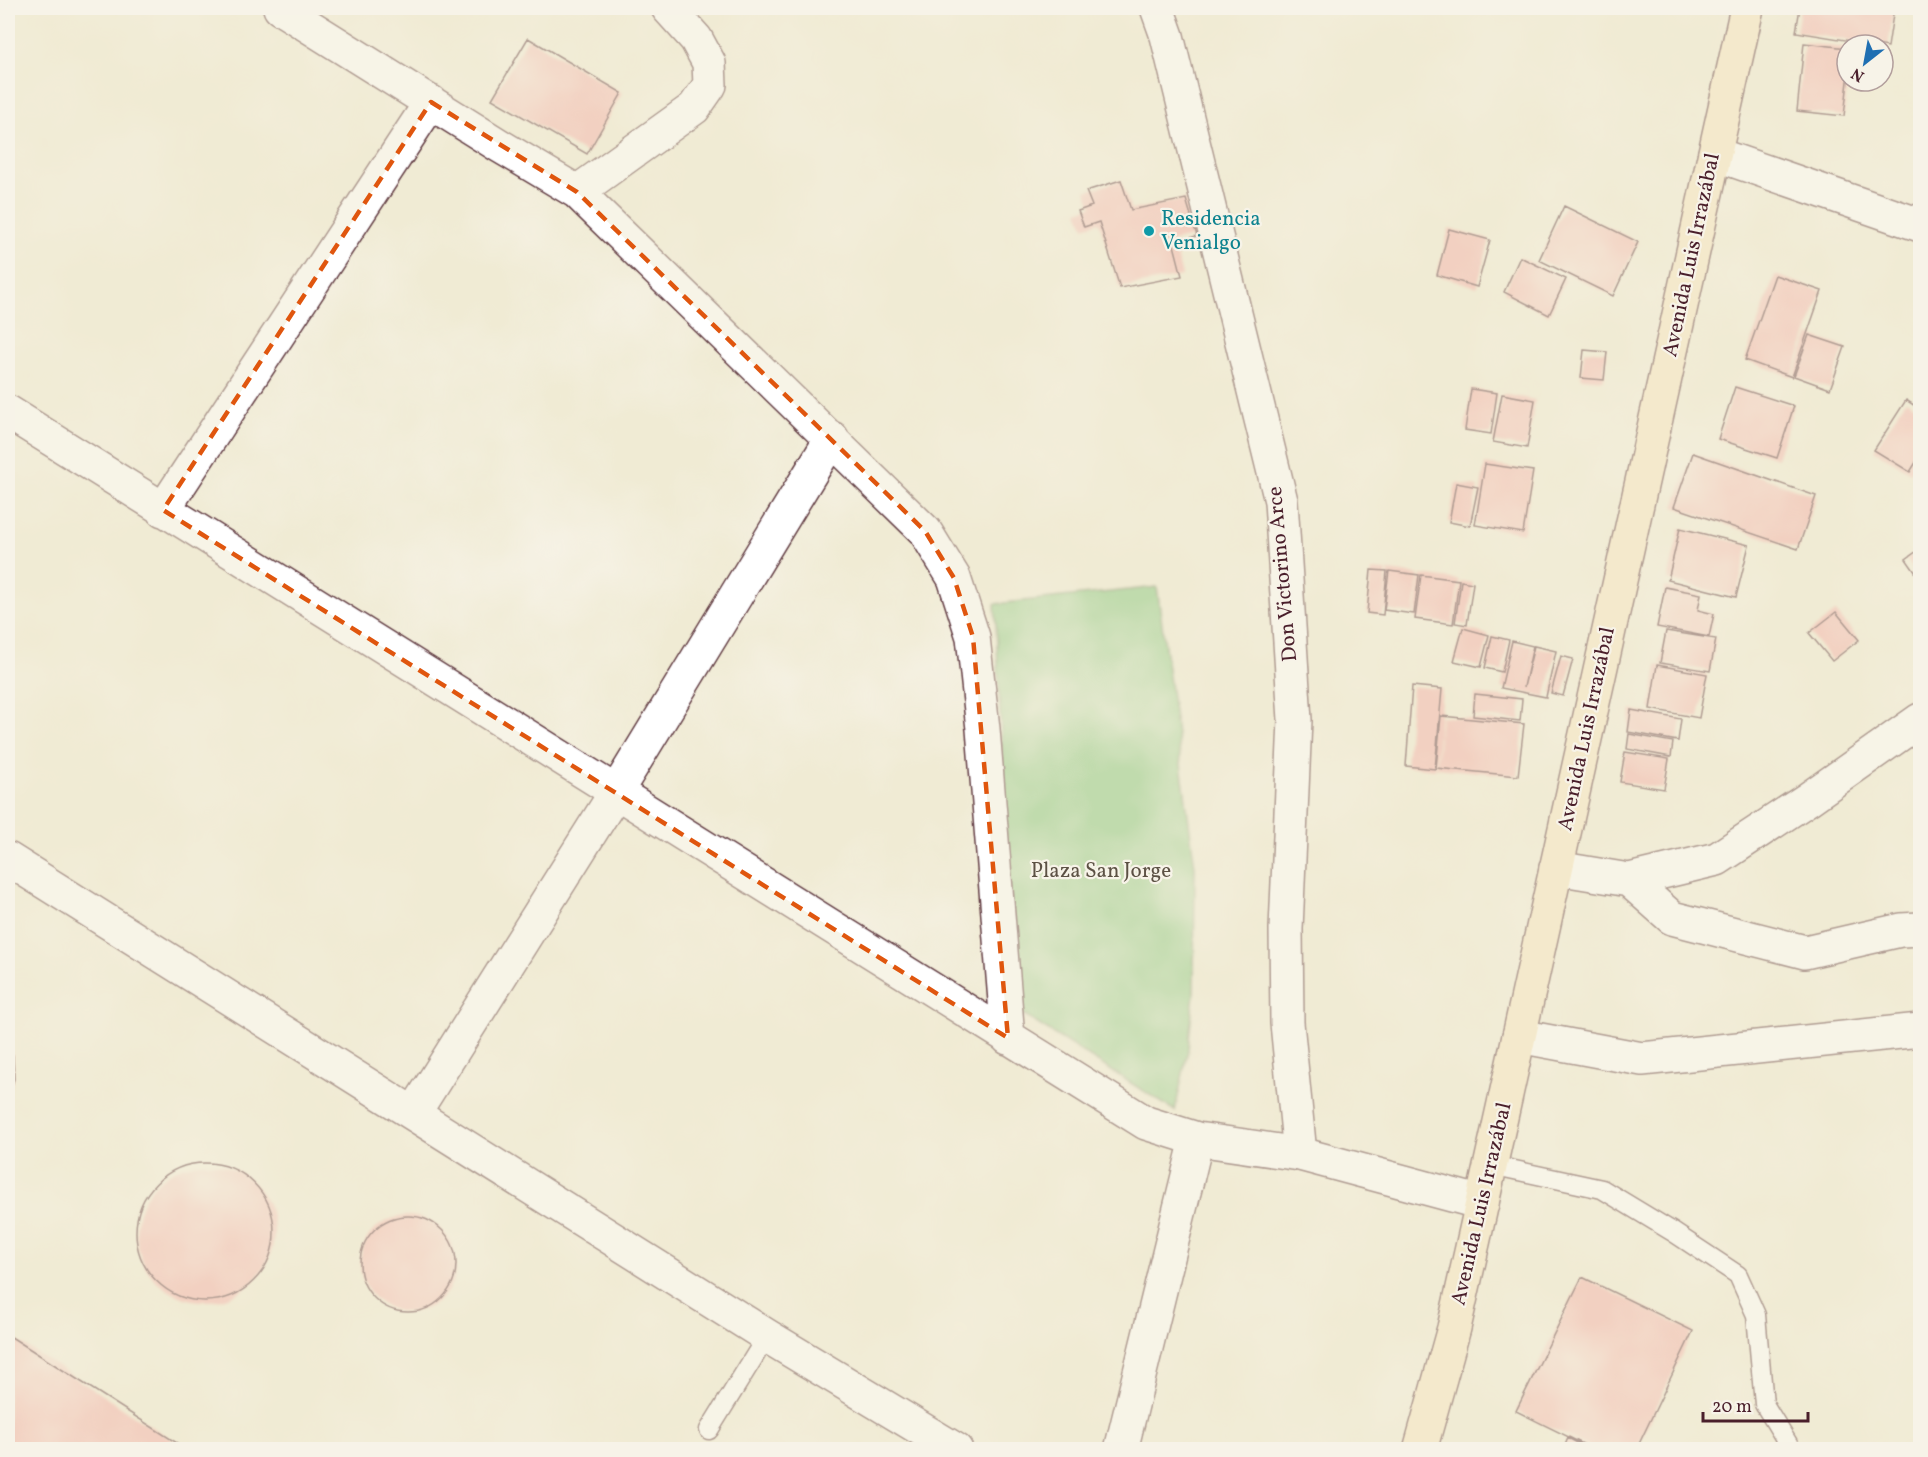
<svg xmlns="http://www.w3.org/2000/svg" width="1928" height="1457" font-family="Vollkorn,serif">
<rect width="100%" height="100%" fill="#f7f3e8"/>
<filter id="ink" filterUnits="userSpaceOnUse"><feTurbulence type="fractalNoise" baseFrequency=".0167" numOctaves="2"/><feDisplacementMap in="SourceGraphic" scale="12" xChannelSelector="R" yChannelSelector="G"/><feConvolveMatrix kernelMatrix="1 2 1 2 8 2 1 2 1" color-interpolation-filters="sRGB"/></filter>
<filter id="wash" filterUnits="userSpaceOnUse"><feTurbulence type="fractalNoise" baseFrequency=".008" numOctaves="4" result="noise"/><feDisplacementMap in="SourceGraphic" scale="24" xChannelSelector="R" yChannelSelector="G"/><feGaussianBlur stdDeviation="1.35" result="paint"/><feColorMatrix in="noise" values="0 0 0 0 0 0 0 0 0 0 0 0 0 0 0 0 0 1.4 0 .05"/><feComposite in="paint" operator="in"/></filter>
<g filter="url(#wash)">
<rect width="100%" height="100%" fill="#f0ebd4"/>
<!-- green -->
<path fill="#86c77f" stroke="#687355" stroke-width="1.5" d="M1157,587L1195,867L1194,993L1188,1050L1175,1111L1014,1009L995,604Z"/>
<g id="blocks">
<!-- building -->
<path fill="#f4b0ab" d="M1800,8H1894L1888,47L1796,32Z
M528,38L622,93L587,154L492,99Z
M1804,43L1847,48L1848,81L1844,116L1797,111Z
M1121,180L1131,210L1186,199L1197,236L1173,241L1182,276L1120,288L1099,222L1084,227L1078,211L1092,206L1086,191Z
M1564,206L1638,242L1613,296L1539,260Z
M1449,229L1490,240L1477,287L1437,275Z
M1520,257L1566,279L1549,315L1504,292Z
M1775,275L1822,291L1792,377L1745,360Z
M1809,335L1845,347L1830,389L1794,376Z
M1584,350L1607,352L1604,380L1581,378Z
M1735,387L1794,406L1777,458L1718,439Z
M1471,389L1497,393L1491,434L1465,430Z
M1502,394L1535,400L1527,448L1493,442Z
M1906,400L1920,409V456L1910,472L1874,450Z
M1693,453L1816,496L1798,549L1674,507Z
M1485,464L1533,471L1523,533L1475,525Z
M1456,483L1478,487L1470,526L1449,522Z
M1680,528L1749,545L1736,597L1668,580Z
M1920,549V579L1906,559Z
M1371,570L1387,571L1383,615L1367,613Z
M1389,571L1419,575L1414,614L1384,610Z
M1421,575L1459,580L1453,624L1415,619Z
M1461,581L1473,583L1467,625L1455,623Z
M1665,587L1701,594L1698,610L1714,614L1709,637L1657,627Z
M1836,612L1859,640L1832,661L1809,633Z
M1463,628L1489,635L1481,667L1454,661Z
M1666,631L1716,639L1710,671L1660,663Z
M1492,636L1509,640L1502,672L1485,668Z
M1512,641L1533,646L1524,687L1534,646L1556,651L1546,697L1501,688Z
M1561,656L1573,659L1563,696L1551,693Z
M1657,665L1707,674L1699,718L1650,709Z
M1412,686L1442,689L1435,769L1406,766Z
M1475,694L1522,699L1520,721L1473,716Z
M1631,710L1681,719L1678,741L1628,732Z
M1441,716L1524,724L1518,776L1436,768Z
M1629,734L1673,742L1671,757L1627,749Z
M1625,752L1669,759L1664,789L1620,782Z
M8,1041L13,1056L14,1079L8,1099Z
M136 1232a69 69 0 1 1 138 0a69 69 0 1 1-138 0Z
M360 1264a48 48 0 1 1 96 0a48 48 0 1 1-96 0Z
M1582,1277L1693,1331L1636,1450H1595L1516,1411Z
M8,1335L188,1450H8Z
M1568,1438L1591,1450H1563Z"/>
</g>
</g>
<g filter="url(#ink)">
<use href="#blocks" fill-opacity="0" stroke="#633e44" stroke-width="1.5"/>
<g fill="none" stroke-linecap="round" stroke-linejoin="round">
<!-- lane casing -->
<g stroke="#633e44" stroke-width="21">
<path id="lane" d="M1491,1165L1602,1189L1673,1232L1738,1275L1756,1315L1764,1404L1792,1450
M709,1430L767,1336"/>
</g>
<!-- street casing -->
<g stroke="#633e44" stroke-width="36">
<path id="street" d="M280,8L500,146L577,192L925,531L954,578L973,637L983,729L1008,1038
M1157,8L1167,36L1281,501L1295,720L1286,929L1287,1023L1300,1154
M1715,154L1920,225
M577,192L694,108L710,85L709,63L696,39L668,8
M8,412L1146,1123L1197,1139L1300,1154L1482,1203
M163,510L431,102
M8,859L767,1336L956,1450
M1556,868L1629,880L1717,859L1808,799L1920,720
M1629,880L1672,918L1805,952L1901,930L1920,929
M1519,1036L1642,1059L1920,1030
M414,1113L616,792L832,438
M1121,1450L1197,1139"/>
</g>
<!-- secondary casing -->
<g stroke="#633e44" stroke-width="36">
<path id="secondary" d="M1420,1450L1454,1328L1482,1203L1747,8"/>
</g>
<!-- lane -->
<use href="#lane" stroke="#fff" stroke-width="18"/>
<!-- street -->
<use href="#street" stroke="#fff" stroke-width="33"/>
<!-- secondary -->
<use href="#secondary" stroke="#f9e7c3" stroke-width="33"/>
</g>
</g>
<!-- marked area -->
<path d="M0 0H1928V1457H0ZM431,102L577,192L925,531L954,578L973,637L1008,1038L163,510Z" fill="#f0ebd4" fill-opacity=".55" fill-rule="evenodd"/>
<path fill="none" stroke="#e0560e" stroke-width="4.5" stroke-dasharray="12 8" stroke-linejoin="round" d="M431,102L577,192L925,531L954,578L973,637L1008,1038L163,510Z"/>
<!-- markers -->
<circle fill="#0f9aa8" stroke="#f7f3e8" stroke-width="2" cx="1149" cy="231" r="6"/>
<g text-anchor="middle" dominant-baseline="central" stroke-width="4.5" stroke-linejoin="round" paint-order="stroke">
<!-- culture labels -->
<g font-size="21" fill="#0d838f" stroke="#f7f3e8" text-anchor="start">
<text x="1161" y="219">Residencia<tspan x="1161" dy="24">Venialgo</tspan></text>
</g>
<!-- street labels -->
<g font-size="21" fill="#4a1f2b" stroke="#f7f3e8">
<text transform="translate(1692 255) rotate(-78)">Avenida Luis Irrazábal</text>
<text transform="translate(1283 574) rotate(-95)">Don Victorino Arce</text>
<text transform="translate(1587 729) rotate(-78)">Avenida Luis Irrazábal</text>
<text transform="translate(1482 1204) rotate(-77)">Avenida Luis Irrazábal</text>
</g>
<!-- park labels -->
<g font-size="21" fill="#5c5144" stroke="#f7f3e8">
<text x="1101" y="871">Plaza San Jorge</text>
</g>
</g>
<!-- margin -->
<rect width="1928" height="1457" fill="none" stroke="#f7f3e8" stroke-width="30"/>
<!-- north arrow -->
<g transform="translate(1865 63) rotate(211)"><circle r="28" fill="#f7f3e8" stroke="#b29e9c" stroke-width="1.5"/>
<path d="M0-4.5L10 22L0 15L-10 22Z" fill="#1f6fb2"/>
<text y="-9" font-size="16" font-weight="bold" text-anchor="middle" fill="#4a1f2b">N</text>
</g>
<!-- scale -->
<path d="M1703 1412v9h105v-9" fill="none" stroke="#4a1f2b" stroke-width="3"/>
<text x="1712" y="1412" font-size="18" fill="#4a1f2b" stroke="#f7f3e8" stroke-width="4.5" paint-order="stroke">20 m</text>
</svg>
